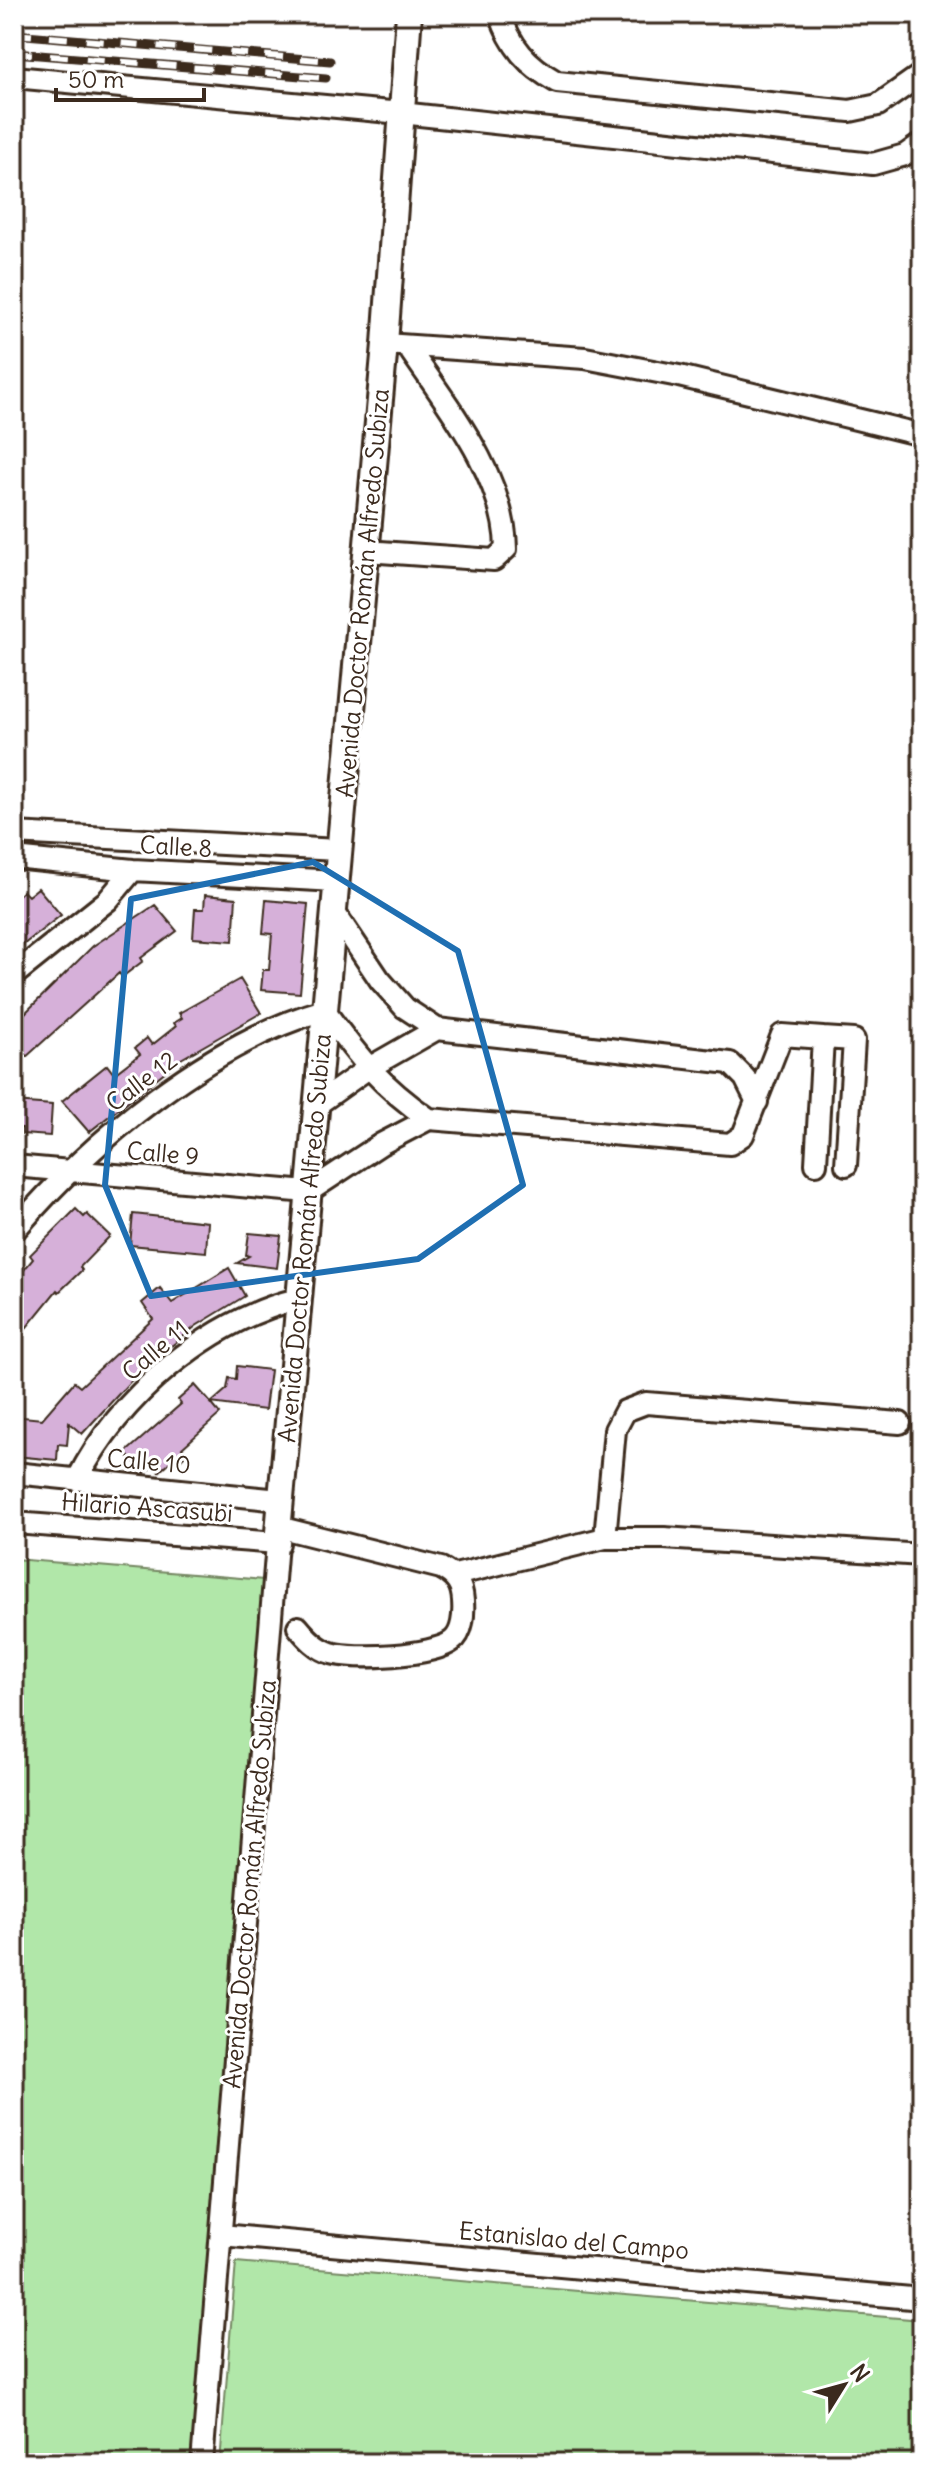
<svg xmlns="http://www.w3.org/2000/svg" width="936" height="2477" font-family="Delius,sans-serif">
<rect width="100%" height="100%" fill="#fff"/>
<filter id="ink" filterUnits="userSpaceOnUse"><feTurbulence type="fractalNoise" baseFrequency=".0125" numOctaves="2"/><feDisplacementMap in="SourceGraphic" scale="16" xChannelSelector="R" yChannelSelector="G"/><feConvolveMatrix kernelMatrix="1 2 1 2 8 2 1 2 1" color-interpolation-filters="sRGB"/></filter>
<g filter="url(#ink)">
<!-- green -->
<path fill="#b1e7a9" stroke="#768864" stroke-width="2" d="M14,1559L264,1580L194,2463H14Z
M236,2262L922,2320V2463H220Z"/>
<!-- building -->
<path fill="#d6b0d9" stroke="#3b2a1e" stroke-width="2" d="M38,888L61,915L14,952V899L23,891L28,896Z
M205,895L236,898L233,941L193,938L195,909H204Z
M266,900L308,904L300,993L261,990L263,970H269L272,934L263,933Z
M155,905L177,931L141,958L143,961L122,977L119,973L14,1068V1024L93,946Z
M240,979L261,1013L181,1059L89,1132L62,1101L107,1065L114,1074L140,1054L135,1048L147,1038L152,1045L176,1026L174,1023L182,1018L179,1013Z
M14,1102L52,1105L50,1136L22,1134V1128H14Z
M76,1209L84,1217L87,1214L110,1236L80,1267L82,1270L59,1292L57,1290L14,1343V1282L33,1259L30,1255Z
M133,1214L208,1222L206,1252L130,1245Z
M249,1233L281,1236L277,1268L237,1263L249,1256L246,1255Z
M229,1268L245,1296L196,1326L138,1373L82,1434L69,1423L67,1445L58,1444L57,1460L14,1456V1416L42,1419L74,1382L80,1387L153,1319L142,1303L160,1288L172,1303Z
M237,1366L270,1370L265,1410L211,1403L220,1414L182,1448L187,1453L175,1465L171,1461L159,1472L153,1466L145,1473L125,1453L181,1404L178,1400L195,1385L211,1403L227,1389L229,1378L236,1379Z"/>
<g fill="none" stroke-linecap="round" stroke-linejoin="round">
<!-- minor casing -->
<g stroke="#3b2a1e" stroke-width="26">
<path id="minor" d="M500,14C511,47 527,65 557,82L850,111L878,105L922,74
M14,77L401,113L873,164L905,155L922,143
M385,344L585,358L679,376L922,435
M366,551L494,560L506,549C505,475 446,404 407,346
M14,833L338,850
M14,858L133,870L336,881
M333,910L380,980L405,1008L437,1029L730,1063L745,1078L757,1102
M14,975L108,900L133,870
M823,1038L854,1040L846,1165
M315,1106L367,1069L437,1029
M429,1119L730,1144L743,1135L782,1035L823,1038L816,1164
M14,1166L308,1192L381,1144L429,1119C380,1085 359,1058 324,1010C209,1043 92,1140 14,1231
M14,1473L280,1500
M77,1480C119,1397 207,1321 298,1299
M14,1523L277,1543L202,2463
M278,1527L441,1568C456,1576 462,1584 463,1601C464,1613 463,1633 452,1641C433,1656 355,1660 331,1653C317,1649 307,1638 298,1627
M605,1538L615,1430L625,1411L646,1403L900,1423
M455,1575L605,1538H664L922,1555
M221,2235L922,2299"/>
</g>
<!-- major casing -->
<g stroke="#3b2a1e" stroke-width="30">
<path id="major" d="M277,1543L385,344L409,14"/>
</g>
<!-- minor -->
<use href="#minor" stroke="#fff" stroke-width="20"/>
<!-- major -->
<use href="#major" stroke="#fff" stroke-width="24"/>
<!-- rail casing -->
<g stroke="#3b2a1e" stroke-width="9">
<path id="rail" d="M14,34L330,61
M14,53L326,78"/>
</g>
<!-- rail -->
<use href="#rail" stroke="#fff" stroke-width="6" stroke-dasharray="18" stroke-linecap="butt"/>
</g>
</g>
<!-- marked area -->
<path fill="none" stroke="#1f6fb2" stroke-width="6" stroke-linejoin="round" d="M313,862L458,951L523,1185L418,1259L151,1296L105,1185L131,899Z"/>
<g text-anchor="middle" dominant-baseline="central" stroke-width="6" stroke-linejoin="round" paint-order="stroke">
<!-- street labels -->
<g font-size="24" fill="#3b2a1e" stroke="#fff">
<text transform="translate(362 593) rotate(-85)">Avenida Doctor Román Alfredo Subiza</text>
<text transform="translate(176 846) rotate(3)">Calle 8</text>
<text transform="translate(141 1081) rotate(-37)">Calle 12</text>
<text transform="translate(163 1153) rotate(5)">Calle 9</text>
<text transform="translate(304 1238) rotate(-85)">Avenida Doctor Román Alfredo Subiza</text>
<text transform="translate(155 1350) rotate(-40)">Calle 11</text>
<text transform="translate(149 1461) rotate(5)">Calle 10</text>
<text transform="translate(147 1507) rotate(4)">Hilario Ascasubi</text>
<text transform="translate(249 1884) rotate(-85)">Avenida Doctor Román Alfredo Subiza</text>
<text transform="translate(574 2240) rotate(5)">Estanislao del Campo</text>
</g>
</g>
<!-- margin -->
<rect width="936" height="2477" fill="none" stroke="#fff" stroke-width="48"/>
<rect x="24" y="24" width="888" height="2429" fill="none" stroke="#3b2a1e" stroke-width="3" filter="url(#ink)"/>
<!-- north arrow -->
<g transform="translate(844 2385) rotate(53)" stroke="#ffffff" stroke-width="6" paint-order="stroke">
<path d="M0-6L14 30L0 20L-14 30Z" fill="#3b2a1e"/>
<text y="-12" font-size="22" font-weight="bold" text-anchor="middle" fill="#3b2a1e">N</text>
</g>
<!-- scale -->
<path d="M56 88v12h148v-12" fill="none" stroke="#3b2a1e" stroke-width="4"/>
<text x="68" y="88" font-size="24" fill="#3b2a1e" stroke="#ffffff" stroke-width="6" paint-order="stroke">50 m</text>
</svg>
